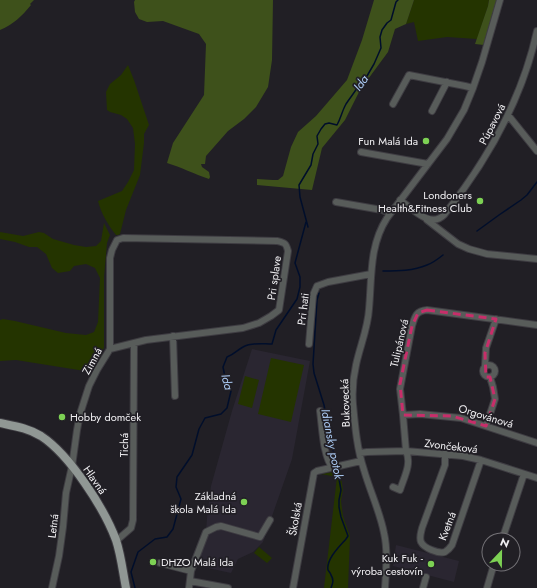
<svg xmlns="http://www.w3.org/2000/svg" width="537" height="588" font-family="Jost,sans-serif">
<rect width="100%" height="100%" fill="#211f25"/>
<!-- built -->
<path fill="#2a2631" d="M252,349L310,361L292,459L263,542L253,552L238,559L231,573L194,565L206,532L207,518L211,486L232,411Z
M396,545L459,561L454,582L393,566Z"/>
<!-- green -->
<path fill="#243400" d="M414,0H489L488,6L477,39L447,37L418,41L414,22L406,24Z
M128,65L134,80L149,125L144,134V143L140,175L126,210L120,234L118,235H116C108,225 101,213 98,201L122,191L128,182L134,170L135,144L133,128L127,119L121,115L110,112L107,110L106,92L110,84L121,75Z
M104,223L110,235L107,243L104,277V347L101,356L91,372L16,360L0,361V320L3,319L15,321L66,333L86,335L94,332L98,322L100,278L95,268L86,264L74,266L70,271L58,273L52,268L46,254L37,247H29L15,242L0,239V232L23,236L39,232L44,233L53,239L74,245L86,247L96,246L101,241Z
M271,358L304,365L291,422L258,414Z
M245,376L259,380L252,408L238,404Z
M340,471L343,490L341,501L343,516L350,536L348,588H324L337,477L321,474Z
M259,547L272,558L267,563L254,553Z"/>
<!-- forest -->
<path fill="#3e511b" d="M0,0H34L30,4L31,5C21,17 14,24 0,30Z
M135,0H273L272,60L268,87L256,107L244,119L228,131L206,156L205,164H201L202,167L209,172L210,177L209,179C194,174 181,167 167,163L173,143L204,95L206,44L199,34L163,21L147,22L139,19L135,12L134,2Z
M374,0H414L406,24L395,29L388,52L360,90L345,120L322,148L312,190L257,185V179L273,180H278L283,176L291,147L298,132L316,116L347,80L362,40Z
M489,0H497L484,45L475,44L488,6Z"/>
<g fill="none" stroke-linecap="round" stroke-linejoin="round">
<!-- stream -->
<path stroke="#000e2b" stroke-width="1.5" d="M308,227L300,197L299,185L311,165L313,154L318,144L317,136L321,129L325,124L329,123L337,125C341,118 342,111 346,104C351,96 358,89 361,80L367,76L374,64L381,48L380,37L382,30L387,23L391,20L396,2L398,0
M477,231L499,215L521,200L527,195L537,182
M383,271C398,271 413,271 427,265C433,263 438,259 443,255
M319,293L317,300L313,364L314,373L324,405L336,464
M135,588L131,572L138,552L155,539L167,537L173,529L181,499L176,487L177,477L192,455L199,429L205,418L221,414L227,408L231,391L225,377L223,367L227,357C235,354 237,350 243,347C252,342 263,344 272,344L276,330L297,299L300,287V277L295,263L306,222
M331,588C333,583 334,580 331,575C331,574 328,570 328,570C326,559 340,546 346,539L348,536L341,517L339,507V500L341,490L337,468"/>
<!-- minor casing -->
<g stroke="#3e3c42" stroke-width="8">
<path id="minor" d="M393,104L409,75L465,86L473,88
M432,111L447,82
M508,115L537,151
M361,152L428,164
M400,200C412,208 430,229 444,215C487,161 522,100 537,31
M336,202L382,210L390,213
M427,220L458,244L469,249L487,254L537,259
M173,336L175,396
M309,344L313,295L317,286L328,282L371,274
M483 371a6 6 0 1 1 12 0a6 6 0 1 1-12 0Z
M485,366L486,348L496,319
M320,411C322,425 323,458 333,468
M403,415L420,414L461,418L537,443
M486,426L495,399L493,387L490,377
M360,453L367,452L406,451L463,456L481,460L537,478
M445,454V465L422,528C421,533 419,537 421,542C424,548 438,554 445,552C448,550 450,548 452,545L481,460
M393,487L400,490C404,477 412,464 406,451L403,415L400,389L412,326C415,316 416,311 427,310L537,325
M502,540L524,474
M116,541L131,528L133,520L134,343
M160,563L191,571
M190,581L228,588
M52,588L59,556L63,527L66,493L72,466L77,430L80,414L89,386L97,370L110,349V258L112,250L117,240L123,238L277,241C285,243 286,243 288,251L279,310L271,316L259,323L243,328L146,340L110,349
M189,588L191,571L206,532L216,527L221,526L260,537L270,520
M293,588L314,473L317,471L361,461
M385,588C386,570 388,551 384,533C380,512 370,491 364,470C357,449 355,426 353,404C352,391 353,378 356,365C360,346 368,328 369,309C372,277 369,246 387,218L447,139L464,110L473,88L482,62L500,0
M423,588L426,577
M487,588L494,564"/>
</g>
<!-- major casing -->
<g stroke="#3e3c42" stroke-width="10">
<path id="major" d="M0,423C14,426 28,428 41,436C70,455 104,508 116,540C121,555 123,573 126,588"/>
</g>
<!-- minor -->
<use href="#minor" stroke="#585c5a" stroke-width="6"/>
<!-- major -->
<use href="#major" stroke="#909794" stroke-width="8"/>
</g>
<!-- marked area -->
<path fill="none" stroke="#c72e6a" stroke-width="3" stroke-dasharray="8 5" stroke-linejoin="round" d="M427,310L496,319L485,353L486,377H490L495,399L486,426L452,416L403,415L400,384L412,326L418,313Z"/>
<!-- markers -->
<g fill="#7dd154" stroke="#211f25" stroke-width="1.5">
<circle cx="426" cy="141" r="4"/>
<circle cx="480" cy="201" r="4"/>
<circle cx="62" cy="417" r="4"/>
<circle cx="244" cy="502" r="4"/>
<circle cx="153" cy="562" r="4"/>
<circle cx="431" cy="564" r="4"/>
</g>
<g text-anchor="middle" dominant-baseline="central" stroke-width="3.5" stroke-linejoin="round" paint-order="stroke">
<!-- street labels -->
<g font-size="11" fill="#f0eff2" stroke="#211f25">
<text transform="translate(492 124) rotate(-63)">Púpavová</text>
<text transform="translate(274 278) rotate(-82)">Pri splave</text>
<text transform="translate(303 309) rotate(-83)">Pri hati</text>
<text transform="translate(399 343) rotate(-77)">Tulipánová</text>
<text transform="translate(92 361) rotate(-61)">Zimná</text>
<text transform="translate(345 403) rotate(-92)">Bukovecká</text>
<text transform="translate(486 416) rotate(17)">Orgovánová</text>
<text transform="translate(124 445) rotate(-89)">Tichá</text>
<text transform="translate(451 446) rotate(7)">Zvončeková</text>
<text transform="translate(95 480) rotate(55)">Hlavná</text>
<text transform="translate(295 519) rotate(-80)">Školská</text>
<text transform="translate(53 526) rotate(-83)">Letná</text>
<text transform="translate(447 526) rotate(-69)">Kvetná</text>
</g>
<!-- poi labels -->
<g font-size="11" fill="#f0eff2" stroke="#211f25" text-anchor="end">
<text x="418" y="141">Fun Malá Ida</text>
<text x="472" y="195">Londoners<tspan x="472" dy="13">Health&amp;Fitness Club</tspan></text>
<text x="70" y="417" text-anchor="start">Hobby domček</text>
<text x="236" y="496">Základná<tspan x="236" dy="13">škola Malá Ida</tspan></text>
<text x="423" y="558">Kuk Fuk -<tspan x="423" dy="13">výroba cestovín</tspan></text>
<text x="161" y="562" text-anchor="start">DHZO Malá Ida</text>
</g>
<!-- water labels -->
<g font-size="12" font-style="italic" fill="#aac9f2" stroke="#211f25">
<text transform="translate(361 83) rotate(-54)">Ida</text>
<text transform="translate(227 382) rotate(76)">Ida</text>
<text transform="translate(332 444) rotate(79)">Idiansky potok</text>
</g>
</g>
<!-- north arrow -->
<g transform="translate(501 552) rotate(22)"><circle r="19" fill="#211f25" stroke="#747277"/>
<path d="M0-3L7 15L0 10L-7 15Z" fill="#7dd154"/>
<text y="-6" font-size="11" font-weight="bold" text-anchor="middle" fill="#f0eff2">N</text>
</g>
</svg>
